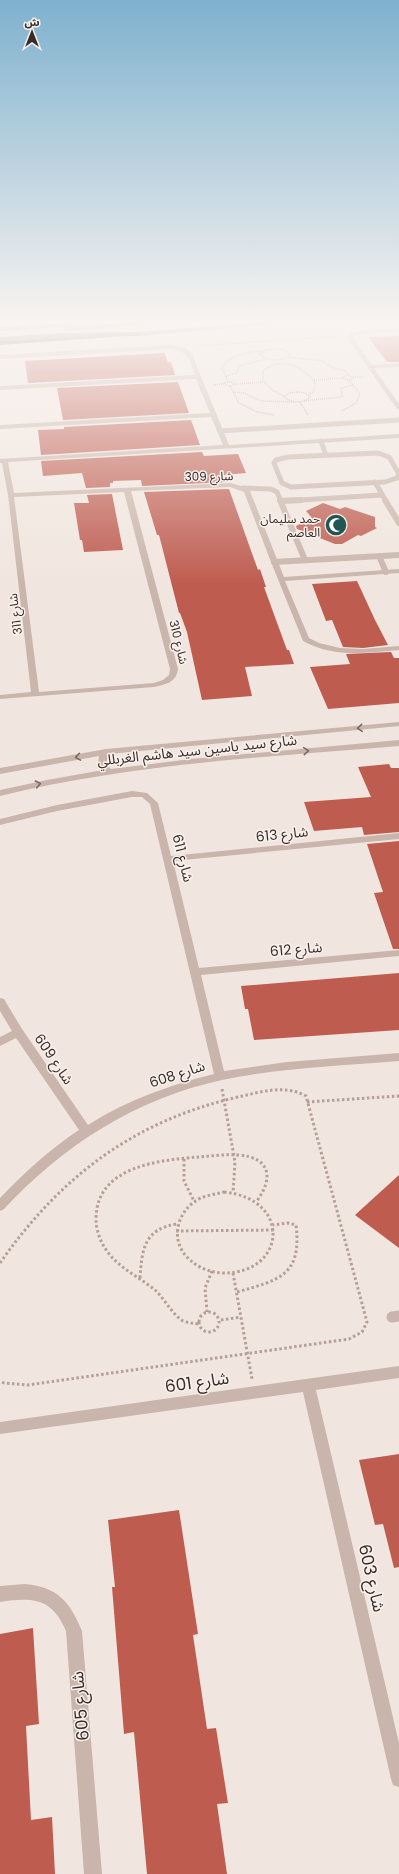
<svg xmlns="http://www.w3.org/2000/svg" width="399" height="1874" font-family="Poppins,'Noto Sans Arabic',sans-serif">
<rect width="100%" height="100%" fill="#f1e6df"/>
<!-- building -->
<path fill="#be5c50" d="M399,336V362H387L368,337Z
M164,353L168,362H171L175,375L28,383L25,361Z
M178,382L189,413L63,420L57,388Z
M191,420L200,445L41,455L38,430L64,429V427Z
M202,452L204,456L238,454L246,473L224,475L227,482L142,486L141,480L113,481V483H110V487L86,488L82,473L43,476L41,461Z
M229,489L258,570L260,569L266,587H264L287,650H289L294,664L245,667L252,696L202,700L187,632L180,613H179L159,535H157L144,492Z
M112,494L123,550L84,552L82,540H80L74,503H89L87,495Z
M323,503L340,509L345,507L375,517V527L377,528L361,536L358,535L342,544H335L297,529L296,526L312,518L306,511Z
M357,581L375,620L388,645L363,648L343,647L332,620L326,621L312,584Z
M391,652L394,658H399V703L328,709L310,667L350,664L346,654Z
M389,764L391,768H399V832L364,835L362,827L314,831L304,802L371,797L358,767Z
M399,841V949H393L374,893L383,892L367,844Z
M399,973V1030L254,1040L248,1009H245L241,986Z
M399,1175V1248L355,1215Z
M399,1454V1567L394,1568L383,1524L375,1525L359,1460Z
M179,1510L198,1634L193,1635L207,1729L216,1728L228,1803L217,1804L227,1874H147L134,1732L124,1734L112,1587H115L108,1520Z
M33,1628L39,1724L26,1726L31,1820L52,1817L55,1874H0V1634Z"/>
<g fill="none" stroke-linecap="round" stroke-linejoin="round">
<!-- path-far1 -->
<path stroke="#b59f96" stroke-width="1.5" stroke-dasharray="1 1" stroke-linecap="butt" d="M196,346L339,336
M278,349L287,351L290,355C281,362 268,362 260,354L267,350Z
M289,357L323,361L331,367L346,371L350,376
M347,375L354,378L349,380L342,378Z
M226,376L237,373L239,366L266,359
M353,377H363
M314,380L342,378
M228,382L222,368C231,354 248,352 263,351
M231,382L236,384L230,386L225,385L224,383Z
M236,384L264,382
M213,385L224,384
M230,386L239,403L257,412L274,415
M233,392L244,393L261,401L294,402
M297,392L305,393L310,397C302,404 292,403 284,397L289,393Z
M284,396L272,390L263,380V371C281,356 301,366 315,382L314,391L308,395
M304,401L340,397L342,396L341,388L353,385
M300,402L308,415
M342,411L356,403L360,394L349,380"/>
<!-- path -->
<path stroke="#b59f96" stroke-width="3" stroke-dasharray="2.5 2.5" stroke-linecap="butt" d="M222,1089L235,1162L233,1193
M307,1102L399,1096
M184,1159V1181L194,1201
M224,1192C293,1199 286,1274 223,1273C209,1272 198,1268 188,1258C169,1240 177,1209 201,1198C208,1195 216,1194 224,1192Z
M176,1231L274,1230
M0,1263C61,1176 134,1121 238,1097C261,1092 284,1084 306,1096L367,1322L362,1332L349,1339L28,1385L4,1383L0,1381
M233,1273L252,1379
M140,1278C142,1249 144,1229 177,1224
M237,1292C280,1280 302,1275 296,1225L288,1223L273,1225
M199 1322a10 10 0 1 1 20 0a10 10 0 1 1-20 0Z
M207,1312L205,1288L212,1271
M221,1320L241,1317
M198,1324C193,1323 188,1323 183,1321C171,1313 165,1299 155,1290C143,1280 129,1273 118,1263C105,1252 96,1236 96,1218C97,1166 159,1160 199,1157C212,1156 225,1154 238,1155C271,1157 274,1179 256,1202"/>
<!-- service-far2 -->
<path stroke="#c9b5ab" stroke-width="5" d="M220,431L399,420
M321,441L326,455
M378,453L389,457L399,474L397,478L385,482L291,487L282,483L274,463L276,460L288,457Z
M375,482L386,501
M243,488L271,489L277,492L281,501
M284,501L382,495"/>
<!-- service-far1 -->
<path stroke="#c9b5ab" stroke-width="6" d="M280,500L305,560
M385,500L399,523
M281,501L301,500
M379,556L386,572
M274,562L399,555"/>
<!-- service -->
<path stroke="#c9b5ab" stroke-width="11" d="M392,1317L399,1316"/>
<!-- minor -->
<path fill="#c9b5ab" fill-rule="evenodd" d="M399,328V332L364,334L354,336L353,338L372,365L399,363V367L374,368L399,404V410L397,409L347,338L350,334L364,330Z
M171,345L185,348L191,352L229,445L399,434V438L8,462L14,493L230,483L245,487L250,491L284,577L399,569V573L285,581L309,638L319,643L340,648L363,649L399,646V650C365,653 334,658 303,641L271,562L244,492L230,487L131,491L178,669C176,683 166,684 154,687L0,699V695L31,692L8,495L2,463H0V459L223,445L211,417L0,429V425L210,413L196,379L0,390V386L195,375C188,359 190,352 171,349L0,359V355ZM124,492L170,669L169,675L163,680L154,683L39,692L14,497Z
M132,791L147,793L158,803L171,856L399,833V839L173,861L199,968L399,950V956L201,975L224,1071L287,1062L399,1053V1061C340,1066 280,1068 222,1080C135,1099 64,1145 4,1209L0,1211V1198C24,1173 50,1149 79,1130L16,1038L0,1046V1037L12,1031L0,1011V998L4,999L22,1029L88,1125C127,1100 170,1085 214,1074L150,804L142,797H132L57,811L0,825V819L57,805Z
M399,1366V1378L316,1390L399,1743V1787L393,1785L391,1779L303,1392L0,1434V1422Z
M25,1584C58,1587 70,1602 82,1631L102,1874H84L66,1631C52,1598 33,1597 0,1602V1586Z"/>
<!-- tertiary -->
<path fill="#c9b5ab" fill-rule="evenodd" d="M399,722V726L109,754L106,764L111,769L191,759L399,740V746C266,757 130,764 0,796V790L47,780L103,770L98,764L99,756L0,774V768L106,749Z"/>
<!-- primary -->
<path fill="#78625c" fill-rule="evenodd" d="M141,322H170L66,331L63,329L66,327Z
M270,322H296L139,336L61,337L0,341V337L61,333L139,332Z
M76,323L74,326L0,331V327Z"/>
<!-- motorway -->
<path fill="#574642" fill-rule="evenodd" d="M139,332L141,333V335L0,345V341Z"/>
</g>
<!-- one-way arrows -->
<defs><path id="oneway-chevron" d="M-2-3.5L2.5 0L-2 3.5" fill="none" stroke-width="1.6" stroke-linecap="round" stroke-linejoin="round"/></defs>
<g stroke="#796a64">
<use href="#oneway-chevron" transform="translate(360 728) rotate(175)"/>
<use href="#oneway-chevron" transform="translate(306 751) rotate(-5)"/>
<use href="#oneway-chevron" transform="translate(78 757) rotate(171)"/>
<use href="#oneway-chevron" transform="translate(38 784) rotate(-12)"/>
</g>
<!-- sky -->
<linearGradient id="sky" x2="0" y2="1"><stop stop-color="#7eb1ce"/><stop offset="0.55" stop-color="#f9f4f1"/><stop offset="1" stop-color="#f9f4f1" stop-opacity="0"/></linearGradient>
<rect width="399" height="585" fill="url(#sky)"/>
<!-- icons -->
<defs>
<g id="mosque-disc" transform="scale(1.15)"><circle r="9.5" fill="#225652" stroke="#f9f1eb"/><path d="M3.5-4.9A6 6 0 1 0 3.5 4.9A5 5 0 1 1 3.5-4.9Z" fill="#fff"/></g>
</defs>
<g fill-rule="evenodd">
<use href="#mosque-disc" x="336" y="525"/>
</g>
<g text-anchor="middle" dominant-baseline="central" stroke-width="3" stroke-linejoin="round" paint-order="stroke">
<!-- far-street labels -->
<g font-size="12" fill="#372c2a" stroke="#f9f1eb">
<text transform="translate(209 476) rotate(-1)">شارع 309</text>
<text transform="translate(15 614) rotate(-97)">شارع 311</text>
<text transform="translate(179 642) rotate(76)">شارع 310</text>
</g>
<!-- far-poi labels -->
<g font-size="12" fill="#372c2a" stroke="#f9f1eb" text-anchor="end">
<text x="320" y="518">حمد سليمان<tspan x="320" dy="14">العاصم</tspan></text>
</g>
<!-- street labels -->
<g font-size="14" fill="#372c2a" stroke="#f9f1eb">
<text transform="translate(197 750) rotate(-6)">شارع سيد ياسين سيد هاشم الغربللي</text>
<text transform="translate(282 834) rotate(-6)">شارع 613</text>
<text transform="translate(183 858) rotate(76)">شارع 611</text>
<text transform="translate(296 949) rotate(-5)">شارع 612</text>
<text transform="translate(54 1059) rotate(56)">شارع 609</text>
<text transform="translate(177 1074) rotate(-18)">شارع 608</text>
</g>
<!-- near-street labels -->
<g font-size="17" fill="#372c2a" stroke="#f9f1eb">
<text transform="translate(197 1382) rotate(-8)">شارع 601</text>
<text transform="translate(372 1578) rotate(77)">شارع 603</text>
<text transform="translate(80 1706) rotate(-95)">شارع 605</text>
</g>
</g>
<!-- north arrow -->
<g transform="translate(32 32)" stroke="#f9f1eb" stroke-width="3" paint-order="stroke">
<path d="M0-3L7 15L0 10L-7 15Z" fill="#372c2a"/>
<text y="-6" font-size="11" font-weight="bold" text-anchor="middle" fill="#372c2a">ش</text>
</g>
</svg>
